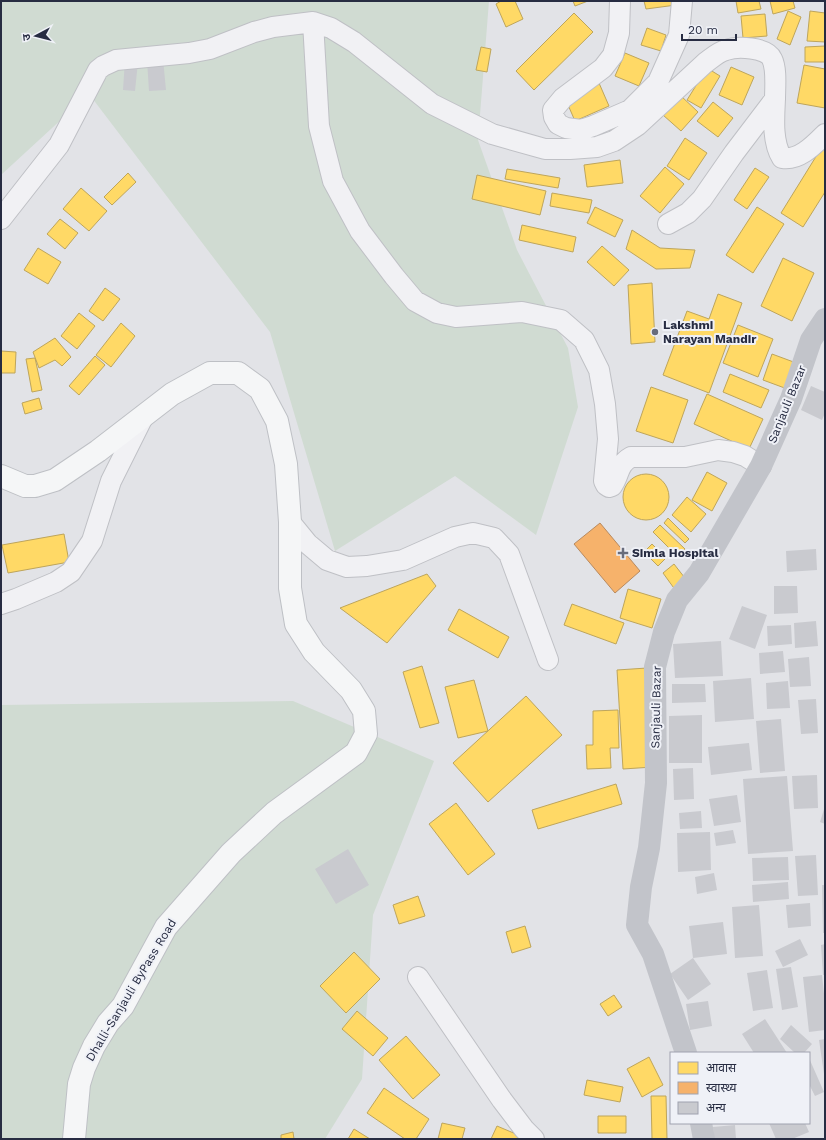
<svg xmlns="http://www.w3.org/2000/svg" width="826" height="1140" font-family="'Work Sans','Noto Sans Devanagari',sans-serif">
<rect width="100%" height="100%" fill="#e2e3e7"/>
<!-- green -->
<path fill="#d0dbd2" d="M1,1H489L478,140L517,250L568,348L578,407L536,535L455,476L335,551L270,332L89,94L1,175Z
M293,701L434,761L373,915L362,1079L325,1139H1V705Z"/>
<!-- homes -->
<path fill="#ffd966" stroke="#bea55b" d="M501,1H515L523,19L506,27L496,4Z
M573,1H588L575,6Z
M644,1H675L676,5L646,9Z
M736,1H759L761,9L738,13Z
M770,1H793L795,8L773,14Z
M788,11L801,17L790,45L777,39Z
M810,11L825,13V42L807,41Z
M574,13L593,32L534,90L516,71Z
M765,14L767,36L743,38L741,16Z
M647,28L666,35L661,51L641,45Z
M825,46V62H805V47Z
M481,47L491,49L487,72L476,70Z
M625,53L649,63L639,86L615,76Z
M804,65L825,69V108L797,103Z
M731,67L754,77L742,105L719,95Z
M707,68L720,76L701,108L687,100Z
M599,83L609,106L575,121L565,98Z
M680,95L698,112L681,131L663,115Z
M713,102L733,118L718,137L697,121Z
M685,138L707,153L689,180L667,166Z
M825,142V192L803,227L781,213Z
M620,160L623,183L587,187L584,165Z
M665,167L684,184L660,213L640,196Z
M755,168L769,177L747,209L734,200Z
M507,169L560,178L558,188L505,179Z
M128,173L136,182L112,205L104,197Z
M477,175L546,191L540,215L472,199Z
M81,188L107,211L89,231L63,209Z
M552,193L592,200L589,213L550,206Z
M595,207L623,220L615,237L587,223Z
M757,207L784,224L753,273L726,255Z
M60,219L78,233L65,249L47,234Z
M522,225L576,237L573,252L519,240Z
M632,230L660,248L695,250L690,268L656,269L626,249Z
M602,246L629,270L614,286L587,262Z
M38,248L61,262L48,284L24,270Z
M783,258L814,273L792,321L761,306Z
M652,283L655,342L631,344L628,285Z
M105,288L120,299L103,321L89,311Z
M718,294L742,303L709,393L663,375L687,311L709,319Z
M79,313L95,326L77,349L61,336Z
M121,323L135,336L111,367L96,355Z
M738,325L773,339L758,377L723,363Z
M55,338L71,357L62,366L55,360L39,368L33,352Z
M1,351L16,352L15,373H1Z
M772,354L799,364L790,390L763,380Z
M95,356L105,365L79,395L69,386Z
M35,358L42,390L32,392L26,359Z
M730,374L769,390L761,408L723,392Z
M651,387L688,400L673,443L636,431Z
M707,394L763,419L749,449L694,424Z
M39,398L42,409L25,414L22,403Z
M707,472L727,483L712,511L692,500Z
M623 497a23 23 0 1 1 46 0a23 23 0 1 1-46 0Z
M687,497L706,514L691,532L672,515Z
M668,518L689,539L685,543L664,523Z
M660,525L685,549L678,557L653,532Z
M64,534L69,562L8,573L2,545Z
M652,544L666,558L658,566L644,552Z
M674,564L688,582L676,591L663,573Z
M427,574L436,586L387,643L340,608Z
M628,589L661,599L652,628L620,618Z
M572,604L624,623L616,644L564,625Z
M459,609L509,637L498,658L448,630Z
M422,666L439,723L420,728L403,672Z
M647,668L653,767L623,769L617,670Z
M474,680L488,731L458,738L445,687Z
M526,696L562,735L488,802L453,763Z
M618,710L619,748H610L611,768L587,769L586,745H593V711Z
M616,784L622,804L538,829L532,810Z
M456,803L495,854L468,875L429,824Z
M418,896L425,916L399,924L393,905Z
M525,926L531,947L512,953L506,932Z
M354,952L380,979L346,1013L320,986Z
M614,995L622,1007L608,1016L600,1004Z
M357,1011L388,1038L373,1056L342,1029Z
M406,1036L440,1075L413,1099L379,1060Z
M649,1057L663,1085L642,1097L627,1069Z
M587,1080L623,1087L620,1102L584,1095Z
M384,1088L429,1119L416,1139H405L367,1113Z
M651,1096H666L667,1139H652Z
M598,1116H626V1133H598Z
M442,1123L465,1128L462,1139H438Z
M497,1126L523,1137L522,1139H491Z
M354,1129L370,1139H348Z
M293,1132L294,1139H281V1135Z"/>
<!-- health -->
<path fill="#f6b26b" stroke="#b88a5f" d="M600,523L640,571L615,593L574,544Z"/>
<!-- building -->
<path fill="#c9cacf" d="M163,59L166,90L149,91L147,60Z
M125,60L138,62L135,91L123,90Z
M811,386L825,392V413L822,420L801,410Z
M816,549L817,570L787,572L786,551Z
M774,586H797L798,613L774,614Z
M742,606L767,615L755,649L729,639Z
M816,621L818,646L795,648L794,623Z
M791,625L792,644L768,646L767,626Z
M721,641L723,676L675,678L673,644Z
M783,651L785,672L760,674L759,653Z
M809,657L811,686L790,687L788,659Z
M751,678L754,719L715,722L713,681Z
M788,681L790,708L767,709L766,683Z
M672,684H705L706,702L672,703Z
M816,699L818,733L801,734L798,700Z
M702,715V763H669V716Z
M781,719L785,771L760,773L756,721Z
M749,743L752,770L711,775L708,747Z
M693,768L694,799L674,800L673,769Z
M817,775L818,808L794,809L792,776Z
M787,776L793,851L748,854L743,779Z
M737,795L741,822L714,826L709,799Z
M825,806V824L820,822Z
M701,811L702,828L680,829L679,813Z
M733,830L736,843L716,846L714,833Z
M710,832L711,870L678,872L677,833Z
M348,849L369,885L336,904L315,869Z
M816,855L818,895L798,896L795,856Z
M788,857L789,880L753,881L752,858Z
M714,873L717,890L697,894L695,877Z
M788,882L789,899L753,902L752,885Z
M822,885H825V933H823Z
M810,903L811,926L788,928L786,905Z
M759,905L763,956L735,958L732,907Z
M723,922L727,954L693,958L689,926Z
M800,939L808,955L783,967L775,951Z
M825,944V975H823L821,945Z
M693,958L711,984L688,1000L670,974Z
M791,967L798,1007L782,1010L776,969Z
M767,970L773,1008L753,1011L747,973Z
M822,975L825,1003V1030L809,1032L803,977Z
M708,1001L712,1026L690,1030L686,1004Z
M765,1019L787,1053H754L742,1034Z
M791,1025L812,1044L804,1053H795L780,1039Z
M825,1039V1074H824L819,1040Z
M809,1058L824,1092L815,1096L809,1084Z
M769,1123H805L809,1132L792,1139H776Z
M735,1125L736,1139H714L713,1127Z"/>
<g fill="none" stroke-linecap="round" stroke-linejoin="round">
<!-- minor casing -->
<g stroke="#bfc0c5" stroke-width="22">
<path id="minor" d="M620,1L619,33L613,55L603,68L563,98L553,110L554,117L558,124L566,128L581,130L593,126L630,110L658,82L679,35L682,1
M313,22L319,126L333,181L360,231L394,276L415,301L437,313L456,317L522,312L561,320L584,340L599,370L605,404L608,439L604,481L606,485L609,487L612,486C620,475 617,465 631,457H685L718,450L733,452L745,456L761,466
M1,219L59,145L98,70L103,66L116,60L189,53L210,49L254,32L273,27L313,22L331,28L354,42L432,104L492,134L545,149H570L597,147L614,141L638,125L705,63C712,58 718,52 726,50C737,46 767,47 772,59C777,69 775,88 775,99
M668,224L688,213L702,199L734,153L775,99C774,118 772,142 782,158C799,161 814,145 825,134
M290,522L308,544L327,560L347,567L367,566L403,560L455,537L473,533L494,538L509,554L548,660
M1,604L16,599L56,582L71,572L92,541L111,481L144,415
M418,977L502,1100L524,1129L534,1139"/>
</g>
<!-- primary casing -->
<g stroke="#bec0c5" stroke-width="24">
<path id="primary" d="M1,476L25,486H35L55,480L98,451L172,394L210,373H238L260,389L277,421L286,464L290,522V588L296,624L314,652L351,690L364,711L366,734L356,753L274,813L231,853L166,927L123,1006L108,1023L94,1046L84,1068L79,1084L74,1139"/>
</g>
<!-- minor -->
<use href="#minor" stroke="#f1f1f4" stroke-width="20"/>
<!-- secondary -->
<path stroke="#c2c4ca" stroke-width="22" d="M686,1053L653,954L637,925L641,887L649,848L656,783L655,667L664,632L677,600L699,573L761,466L791,399L811,340L825,319
M701,1123L704,1139"/>
<!-- primary -->
<use href="#primary" stroke="#f5f6f7" stroke-width="22"/>
</g>
<!-- markers -->
<g fill="#686c7c" stroke="#eff1f7" stroke-width="1.5">
<circle cx="655" cy="332" r="4"/>
<path d="M621 547h4v4h4v4h-4v4h-4v-4h-4v-4h4z"/>
</g>
<g text-anchor="middle" dominant-baseline="central" stroke-width="4" stroke-linejoin="round" paint-order="stroke">
<!-- poi labels -->
<g font-size="12" font-weight="bold" fill="#272c42" stroke="#eff1f7" text-anchor="start">
<text x="663" y="325">Lakshmi<tspan x="663" dy="14">Narayan Mandir</tspan></text>
<text x="632" y="553">Simla Hospital</text>
</g>
<!-- street labels -->
<g font-size="12" fill="#272c42" stroke="#eff1f7">
<text transform="translate(787 404) rotate(-68)">Sanjauli Bazar</text>
<text transform="translate(656 707) rotate(-89)">Sanjauli Bazar</text>
<text transform="translate(131 990) rotate(-59)">Dhalli-Sanjauli ByPass Road</text>
</g>
</g>
<!-- border -->
<rect width="826" height="1140" fill="none" stroke="#272c42" stroke-width="4"/>
<!-- legend -->
<rect x="670" y="1052" width="140" height="72" fill="#eff1f7" stroke="#9fa2af"/>
<rect x="678" y="1062" width="20" height="12" fill="#ffd966" stroke="#9fa2af"/>
<text x="706" y="1072" font-size="12" fill="#272c42">आवास</text>
<rect x="678" y="1082" width="20" height="12" fill="#f6b26b" stroke="#9fa2af"/>
<text x="706" y="1092" font-size="12" fill="#272c42">स्वास्थ्य</text>
<rect x="678" y="1102" width="20" height="12" fill="#c9cacf" stroke="#9fa2af"/>
<text x="706" y="1112" font-size="12" fill="#272c42">अन्य</text>
<!-- north arrow -->
<g transform="translate(36 36) rotate(263)" stroke="#eff1f7" stroke-width="3" paint-order="stroke">
<path d="M0-3L7 15L0 10L-7 15Z" fill="#272c42"/>
<text y="-6" font-size="11" font-weight="bold" text-anchor="middle" fill="#272c42">उ</text>
</g>
<!-- scale -->
<path d="M682 34v6h54v-6" fill="none" stroke="#272c42" stroke-width="2"/>
<text x="688" y="34" font-size="12" fill="#272c42" stroke="#eff1f7" stroke-width="3" paint-order="stroke">20 m</text>
</svg>
